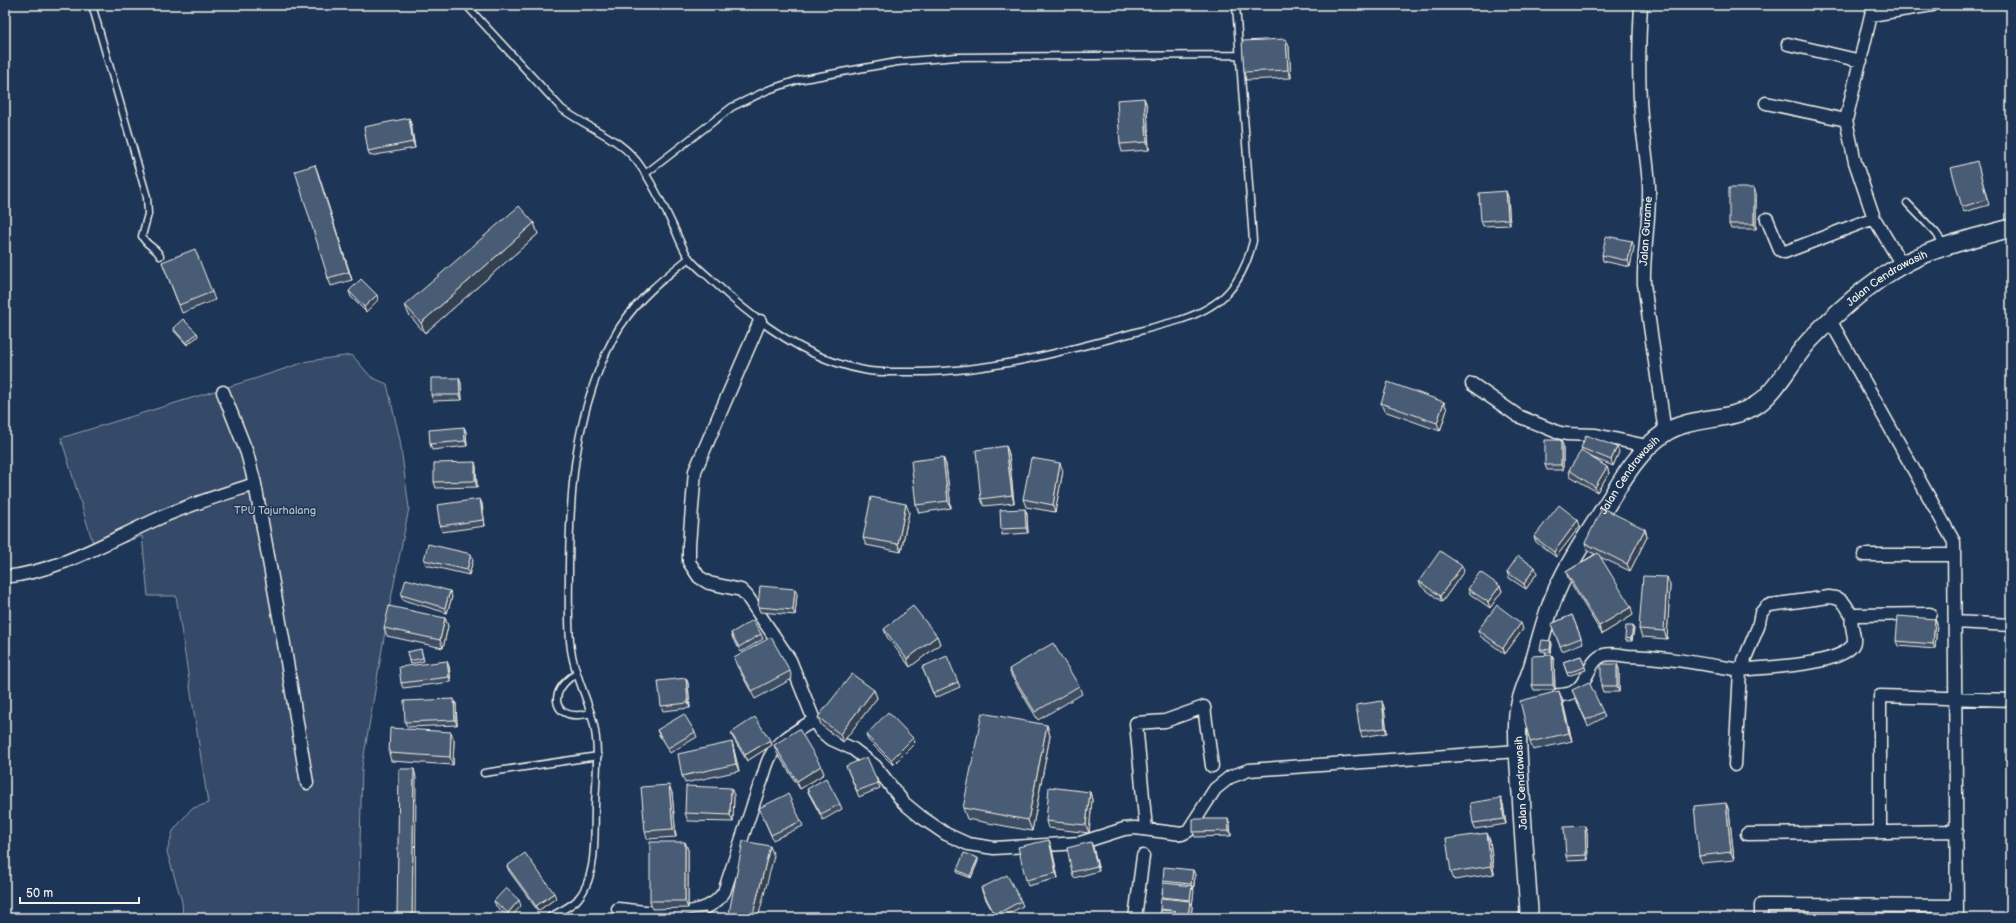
<svg xmlns="http://www.w3.org/2000/svg" width="2016" height="923" font-family="'Balsamiq Sans',sans-serif">
<rect width="100%" height="100%" fill="#1d3557"/>
<filter id="ink" filterUnits="userSpaceOnUse"><feTurbulence type="fractalNoise" baseFrequency=".025" numOctaves="2"/><feDisplacementMap in="SourceGraphic" scale="8" xChannelSelector="R" yChannelSelector="G"/><feConvolveMatrix kernelMatrix="1 2 1 2 8 2 1 2 1" color-interpolation-filters="sRGB"/></filter>
<g filter="url(#ink)">
<!-- green -->
<path fill="#354a67" stroke="#949ea8" d="M352,355L371,377L387,384L400,440L409,508L388,614L362,767L358,918H183L182,902L167,852L173,831L191,809L208,803L176,596H148L142,536L96,553L61,438L257,378L308,361Z"/>
<g fill="none" stroke-linecap="round" stroke-linejoin="round">
<!-- lane casing -->
<g stroke="#f4f1e8" stroke-width="9">
<path id="lane" d="M92,5L147,197L148,214L142,236C146,246 156,247 160,256
M466,5L562,109C589,129 622,138 641,167C655,187 666,211 676,232C680,241 684,252 690,259C696,267 706,274 714,282C755,321 807,360 864,370C877,373 892,372 905,372C998,374 1090,344 1180,320C1223,306 1242,285 1253,241L1236,5
M645,174L732,107L768,90L798,80L897,62L957,57L1239,55
M1907,203L1936,233L1945,246
M576,674C546,691 552,724 591,713
M484,773L598,756
M548,918C557,913 568,908 576,901C598,879 594,835 595,807C596,778 600,749 593,721C586,694 572,669 570,641C568,616 569,590 569,565C570,493 574,429 602,362C608,349 614,335 622,324C640,297 664,278 689,258"/>
</g>
<!-- street casing -->
<g stroke="#f4f1e8" stroke-width="15">
<path id="street" d="M1641,5C1639,41 1638,78 1641,115C1643,139 1648,163 1649,187C1650,220 1643,252 1644,284L1665,433
M1788,44L1861,61
M1766,103L1846,120
M1767,219L1780,250L1785,252L1874,218
M1902,265L1874,218L1855,162L1846,120L1871,15L1932,5
M1830,320L1954,542L1957,918
M760,321L695,471L689,545V562L699,577L709,583L741,590L747,596L790,660L814,720L820,730L829,738L853,749L875,766L904,803L921,817L946,834L968,844L994,848L1080,843L1124,829L1135,828L1182,834L1188,831L1215,789L1230,777L1249,770L1518,751
M1472,384L1518,416L1557,432L1566,434L1596,435L1647,446
M255,484L284,644L307,783
M1864,555H1954
M5,577C60,571 106,542 155,520C187,505 221,495 255,484L247,453L223,392
M1955,622L2011,625
M1522,694C1537,694 1556,698 1571,693C1588,687 1587,660 1604,655C1611,653 1621,655 1628,656C1666,657 1703,664 1740,670L1758,627L1761,613L1766,607L1770,605L1829,597C1844,598 1846,605 1852,617
M1735,765L1740,670C1765,667 1836,666 1852,646C1858,639 1849,626 1852,617L1856,615L1930,614
M1146,829L1136,723L1165,721L1204,707L1212,766
M1880,832V696L2011,700
M1747,834L1957,831
M618,909C650,912 705,923 724,892L759,787C764,777 765,766 770,757C778,740 799,730 814,720
M1135,918L1143,856
M1761,918V905L1957,906"/>
</g>
<!-- secondary casing -->
<g stroke="#f4f1e8" stroke-width="20">
<g id="secondary">
<path id="s1" d="M1528,918L1529,910C1526,871 1523,832 1521,793C1519,767 1516,740 1518,713C1520,697 1527,683 1532,668C1540,643 1545,617 1556,592C1568,564 1586,537 1603,511C1620,484 1636,453 1663,434C1691,415 1728,423 1756,405C1776,393 1793,358 1810,340C1837,312 1866,285 1900,266C1934,247 1974,238 2011,228"/>
</g>
</g>
<!-- lane -->
<use href="#lane" stroke="#1d3557" stroke-width="6"/>
<!-- street -->
<use href="#street" stroke="#1d3557" stroke-width="12"/>
<!-- secondary -->
<use href="#secondary" stroke="#1d3557" stroke-width="17"/>
</g>
<!-- wall -->
<path fill="#3e4e64" stroke="#f4f1e8" d="M1286,39L1289,47L1291,78L1246,80L1244,72Z
M1144,98L1147,106L1149,150L1122,152L1120,144Z
M409,118L411,124L415,148L370,156L368,151Z
M315,165L352,280L331,286L328,278Z
M1978,166L1989,205L1964,212L1962,207Z
M1506,191L1508,197L1510,225L1483,226L1481,221Z
M1756,193V229H1731L1729,224Z
M534,223L538,234L425,333L409,315L405,305Z
M1634,247L1630,267L1603,261L1602,255Z
M162,262L212,292L215,300L182,313Z
M349,291L378,300L366,312L351,297Z
M173,328L197,333L198,336L187,345L174,331Z
M459,378L461,383L462,400L433,401L431,395Z
M1444,402L1447,410L1440,431L1384,411L1381,403Z
M464,427L466,432L467,446L432,450L430,444Z
M1563,445V470H1547L1545,465Z
M1006,446L1009,454L1014,503L984,506L981,499Z
M1581,448L1619,452L1613,466L1591,457L1607,467L1609,473L1597,492L1570,476L1569,470L1582,451Z
M943,457L946,465L951,508L919,513L916,505Z
M475,462L476,467L477,487L436,488L434,482Z
M1063,471L1055,512L1026,507L1023,499Z
M480,499L482,504L485,526L442,532L440,526Z
M1025,509L1027,514L1028,533L1002,535L1001,529Z
M909,512L901,552L866,545L863,538Z
M1580,526L1556,557L1536,542L1534,537Z
M1645,529L1647,537L1630,571L1600,557L1633,615L1602,634L1569,580L1566,572L1595,554L1588,551L1585,543Z
M424,560H473L469,575L426,565Z
M1464,571L1442,602L1421,586L1419,581Z
M1507,572L1537,573L1526,589L1509,578Z
M1670,585L1667,639L1642,637L1639,629Z
M1500,586L1502,591L1490,608L1470,594L1468,589Z
M797,594L795,615L760,612L758,607Z
M401,595L452,597L447,613L403,600Z
M1572,615L1583,643L1562,651L1551,624Z
M445,618L448,626L443,648L387,636L384,628Z
M1935,619L1937,624L1935,649L1898,646L1896,641Z
M884,629L937,636L940,644L910,667L887,637Z
M1523,629L1505,654L1480,636L1478,630Z
M1634,629L1632,641H1626L1625,638Z
M731,633L761,634L763,639L741,652L733,639Z
M1551,641L1552,644L1551,653L1541,651L1540,649Z
M421,649L424,661L410,664L409,661Z
M1552,655L1554,660L1555,690H1534L1532,685Z
M1581,656L1586,670L1568,676L1563,662Z
M734,658L790,671L792,679L755,699L737,666Z
M1617,664L1619,669V692H1603L1601,686Z
M449,666L451,682L403,688L401,683Z
M922,667L958,682L960,687L935,698Z
M1009,669L1079,686L1082,694L1038,720L1012,677Z
M686,678L688,683L690,708L663,711L661,706Z
M874,690L877,698L843,742L821,725L818,717Z
M1572,690L1603,712L1605,717L1588,726Z
M454,699L456,704L457,725L407,727L405,722Z
M1562,699L1572,741L1533,750L1530,742Z
M1384,707L1387,733L1362,737L1360,731Z
M1047,725L1050,736L1032,831L967,819L963,808Z
M657,730L695,732L697,737L670,753L659,735Z
M731,733L770,740L772,745L747,761L733,738Z
M866,735L913,738L915,743L893,765L868,740Z
M454,740L453,765L391,761L389,753Z
M732,742L734,750L739,771L685,783L682,776Z
M774,745L821,766L824,774L800,789L777,753Z
M846,766L878,783L880,788L859,797Z
M669,785L672,793L676,837L647,839L645,831Z
M807,789L840,804L842,809L823,820L809,794Z
M1090,792L1092,800L1089,833L1048,828L1046,821Z
M734,795L733,822L688,821L685,813Z
M1726,803L1729,811L1734,860L1702,863L1699,856Z
M1503,804L1506,824L1475,829L1473,823Z
M759,808L801,821L803,826L773,840Z
M1228,819L1230,824L1231,836L1195,837L1193,832Z
M1585,826L1587,832L1588,860L1568,861L1566,856Z
M1487,833L1490,841L1494,874L1454,880L1451,872Z
M685,842L688,850V908L652,909L650,901Z
M1051,845L1058,878L1028,886L1026,880Z
M1093,847L1099,871L1074,878L1072,872Z
M978,861L971,878L958,873L957,870Z
M507,866L556,898L538,911L509,871Z
M1193,870L1195,875L1191,918H1160L1161,912L1160,909L1162,899V897L1163,883V881Z
M981,888L1021,901L1023,906L1000,918H996L983,894Z
M494,901L521,906L509,918L496,906Z"/>
<!-- shaded-wall -->
<path fill="#324051" stroke="#f4f1e8" d="M1286,39L1289,47L1291,78L1288,70Z
M1144,98L1147,106L1149,150L1147,142Z
M409,118L411,124L415,148L413,142Z
M315,165L318,173L352,280L349,272Z
M1754,188L1756,193V229L1754,224Z
M1506,191L1508,197L1510,225L1508,219Z
M534,223L538,234L425,333L421,323Z
M1632,241L1634,247L1630,267L1628,261Z
M377,295L378,300L366,312L364,307Z
M197,333L198,336L187,345L186,343Z
M459,378L461,383L462,400L460,395Z
M1444,402L1447,410L1440,431L1437,423Z
M464,427L466,432L467,446L465,441Z
M1561,440L1563,445V470L1561,465Z
M1006,446L1009,454L1014,503L1012,495Z
M1617,447L1619,452L1613,466L1611,460Z
M943,457L946,465L951,508L948,501Z
M475,462L476,467L477,487L475,481Z
M1060,463L1063,471L1055,512L1053,505Z
M1607,467L1609,473L1597,492L1595,487Z
M480,499L482,504L485,526L483,520Z
M906,504L909,512L901,552L898,544Z
M1025,509L1027,514L1028,533L1026,528Z
M1578,520L1580,526L1556,557L1554,552Z
M1645,529L1647,537L1630,571L1627,564Z
M471,554L473,560L469,575L467,570Z
M1462,566L1464,571L1442,602L1440,596Z
M1535,567L1537,573L1526,589L1524,584Z
M1667,577L1670,585L1667,639L1664,631Z
M1500,586L1502,591L1490,608L1488,602Z
M795,589L797,594L795,615L793,610Z
M450,591L452,597L447,613L445,608Z
M1631,607L1633,615L1602,634L1599,626Z
M445,618L448,626L443,648L440,640Z
M1935,619L1937,624L1935,649L1933,644Z
M1521,623L1523,629L1505,654L1503,648Z
M1633,626L1634,629L1632,641L1631,639Z
M937,636L940,644L910,667L907,659Z
M1551,641L1552,644L1551,653L1550,650Z
M1552,655L1554,660L1555,690L1553,685Z
M447,661L449,666L451,682L449,677Z
M1617,664L1619,669V692L1617,686Z
M686,678L688,683L690,708L688,703Z
M874,690L877,698L843,742L840,734Z
M1559,691L1562,699L1572,741L1569,733Z
M454,699L456,704L457,725L455,720Z
M1382,701L1384,707L1387,733L1385,728Z
M1047,725L1050,736L1032,831L1028,820Z
M451,732L454,740L453,765L450,757Z
M913,738L915,743L893,765L891,760Z
M770,740L772,745L747,761L745,755Z
M732,742L734,750L739,771L736,764Z
M821,766L824,774L800,789L797,781Z
M414,769L416,777L415,918H412Z
M669,785L672,793L676,837L673,829Z
M731,788L734,795L733,822L730,815Z
M1090,792L1092,800L1089,833L1086,825Z
M1501,798L1503,804L1506,824L1504,819Z
M1726,803L1729,811L1734,860L1731,852Z
M1228,819L1230,824L1231,836L1229,831Z
M1585,826L1587,832L1588,860L1586,855Z
M1487,833L1490,841L1494,874L1491,866Z
M1049,840L1051,845L1058,878L1056,873Z
M685,842L688,850V908L685,901Z
M1091,842L1093,847L1099,871L1097,866Z
M770,846L774,856L758,918H752Z
M978,858V861L971,878L970,876Z
M1193,870L1195,875L1193,890L1191,884Z
M1192,886L1194,891L1192,906L1190,900Z
M554,893L556,898L538,911L536,906Z
M519,900L521,906L510,918L508,913Z
M1190,901L1192,907L1191,918H1188Z"/>
<!-- building -->
<path fill="#485b74" stroke="#f4f1e8" d="M1286,39L1288,70L1244,72L1242,41Z
M1144,98L1147,142L1120,144L1117,100Z
M409,118L413,142L368,151L364,127Z
M1977,161L1987,199L1962,207L1951,168Z
M315,165L349,272L328,278L295,171Z
M1729,188H1754V224H1729Z
M1506,191L1508,219L1481,221L1479,193Z
M519,206L534,223L421,323L405,305Z
M1606,236L1632,241L1628,261L1602,255Z
M195,249L212,292L179,305L162,262Z
M361,279L377,295L364,307L349,291Z
M183,319L197,333L186,343L173,328Z
M431,378H459L460,395H431Z
M1388,382L1444,402L1437,423L1381,403Z
M464,427L465,441L430,444L429,430Z
M1586,435L1617,447L1611,460L1581,448Z
M1545,440H1561V465H1545Z
M1006,446L1012,495L981,499L976,450Z
M1581,451L1607,467L1595,487L1569,470Z
M943,457L948,501L916,505L911,461Z
M1031,458L1060,463L1053,505L1023,499Z
M475,462V481L434,482V463Z
M871,497L906,504L898,544L863,538Z
M480,499L483,520L440,526L437,505Z
M1559,505L1578,520L1554,552L1534,537Z
M1602,508L1645,529L1627,564L1585,543Z
M1025,509L1026,528L1001,529L1000,510Z
M428,544L471,554L467,570L424,560Z
M1440,551L1462,566L1440,596L1419,581Z
M1598,553L1631,607L1599,626L1566,572Z
M1518,556L1535,567L1524,584L1507,572Z
M1480,572L1500,586L1488,602L1468,589Z
M1643,576L1667,577L1664,631L1639,629Z
M406,579L450,591L445,608L401,595Z
M760,586L795,589L793,610L758,607Z
M1497,605L1521,623L1503,648L1478,630Z
M389,606L445,618L440,640L384,628Z
M913,606L937,636L907,659L884,629Z
M1572,615L1581,638L1560,646L1551,624Z
M1898,616L1935,619L1933,644L1896,641Z
M753,620L761,634L739,647L731,633Z
M1626,626H1633L1631,639L1625,638Z
M771,637L790,671L752,691L734,658Z
M1542,640L1551,641L1550,650L1540,649Z
M1053,643L1079,686L1035,712L1009,669Z
M421,649L423,658L409,661L407,652Z
M1552,655L1553,685H1532V656Z
M947,656L958,682L933,693L922,667Z
M1581,656L1585,667L1567,673L1563,662Z
M447,661L449,677L401,683L399,667Z
M1601,664H1617V686H1601Z
M852,674L874,690L840,734L818,717Z
M686,678L688,703L661,706L658,681Z
M1589,682L1603,712L1586,720L1572,690Z
M1559,691L1569,733L1530,742L1520,701Z
M454,699L455,720L405,722L404,701Z
M1382,701L1385,728L1360,731L1356,705Z
M888,712L913,738L891,760L866,735Z
M982,713L1047,725L1028,820L963,808Z
M684,714L695,732L668,748L657,730Z
M755,717L770,740L745,755L731,733Z
M390,728L451,732L450,757L389,753Z
M799,729L821,766L797,781L774,745Z
M732,742L736,764L682,776L678,754Z
M867,757L878,783L857,791L846,766Z
M399,769H414L412,918H397Z
M826,778L840,804L821,814L807,789Z
M669,785L673,829L645,831L641,787Z
M686,786L731,788L730,815L685,813Z
M1049,787L1090,792L1086,825L1046,821Z
M788,794L801,821L771,835L759,808Z
M1501,798L1504,819L1473,823L1470,803Z
M1726,803L1731,852L1699,856L1694,806Z
M1193,819H1228L1229,831L1193,832Z
M1585,826L1586,855L1566,856L1564,827Z
M1487,833L1491,866L1451,872L1446,839Z
M1049,840L1056,873L1026,880L1018,847Z
M743,841L770,846L752,918H728Z
M650,842H685V901H650Z
M1091,842L1097,866L1072,872L1067,848Z
M525,853L554,893L536,906L507,866Z
M964,853L978,858L970,876L957,870Z
M1164,867L1193,870L1191,884L1163,881Z
M1007,875L1021,901L995,915L981,888Z
M1163,883L1192,886L1190,900L1162,897Z
M506,888L519,900L508,913L494,901Z
M1161,898L1190,901L1188,918H1160L1161,910L1176,911L1160,909Z
M551,912L558,918H545Z
M706,912V918H669Z"/>
</g>
<g text-anchor="middle" dominant-baseline="central" stroke-width="3" stroke-linejoin="round" paint-order="stroke">
<!-- street labels -->
<g font-size="11" fill="#f4f1e8" stroke="#1d3557">
<text transform="translate(1646 231) rotate(-86)">Jalan Gurame</text>
<text stroke="none"><textPath href="#s1" startOffset="807">Jalan Cendrawasih</textPath></text>
<text stroke="none"><textPath href="#s1" startOffset="471">Jalan Cendrawasih</textPath></text>
<text transform="translate(1521 783) rotate(-93)">Jalan Cendrawasih</text>
</g>
<!-- park labels -->
<g font-size="11" fill="#bbbfc1" stroke="#1d3557">
<text x="275" y="510">TPU Tajurhalang</text>
</g>
</g>
<!-- margin -->
<rect width="2016" height="923" fill="none" stroke="#1d3557" stroke-width="20"/>
<rect x="10" y="10" width="1996" height="903" fill="none" stroke="#f4f1e8" stroke-width="1.5" filter="url(#ink)"/>
<!-- scale -->
<path d="M20 897v6h119v-6" fill="none" stroke="#f4f1e8" stroke-width="2"/>
<text x="26" y="897" font-size="12" fill="#f4f1e8" stroke="#1d3557" stroke-width="3" paint-order="stroke">50 m</text>
</svg>
